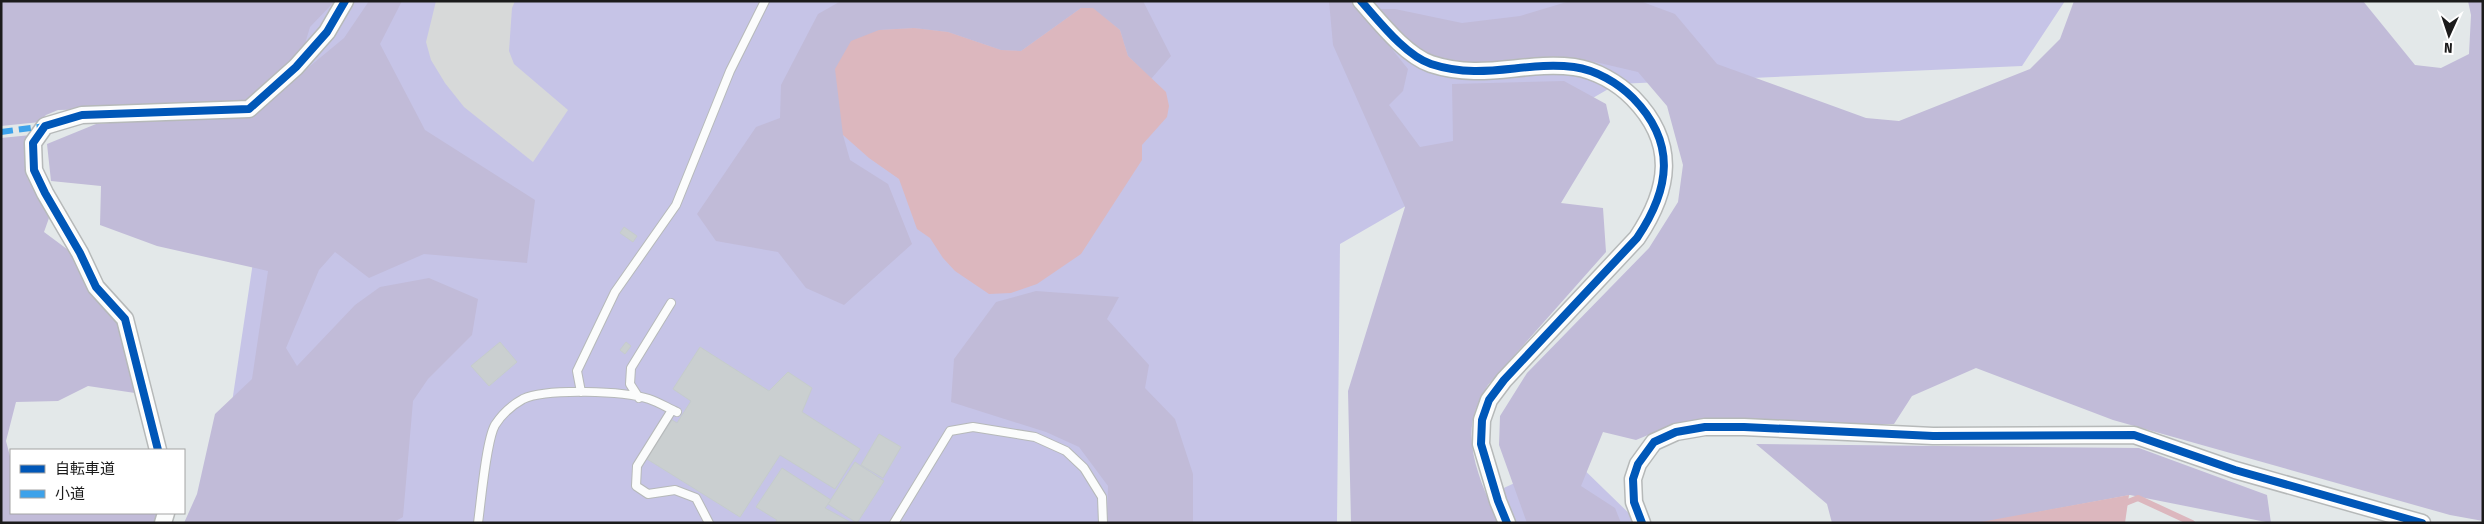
<svg xmlns="http://www.w3.org/2000/svg" width="2484" height="524" font-family="'Fira Sans Condensed','Noto Sans JP',sans-serif">
<rect width="100%" height="100%" fill="#e3e8e9"/>
<!-- grass -->
<path fill="#c6c4e7" d="M319,1H2065L2022,66L1617,84L1340,244L1337,523H214L288,28Z
M1571,457L1639,523H1428Z"/>
<!-- forest -->
<path fill="#c1bbd8" d="M1,1H335L310,27L304,47L249,106L58,110L46,115L40,122L1,126Z
M369,1H402L380,44L425,130L535,200L527,263L424,254L369,278L335,252L319,270L286,348L297,366L355,305L380,287L429,278L478,299L472,335L428,379L413,401L403,517L392,523H184L197,494L215,414L252,379L268,271L157,246L100,225L101,186L51,181L47,144L96,124L236,113L258,109L344,38Z
M841,1H1143L1171,56L1151,79L1128,56L1120,30L1093,9L1081,8L1021,51L1001,50L948,32L914,28L879,30L843,135L850,160L888,184L912,244L844,305L806,288L778,252L716,241L697,214L756,127L780,118L781,85L818,14Z
M1329,1H1353L1408,69L1403,91L1389,105L1420,147L1453,141L1452,84L1564,81L1606,104L1610,122L1561,203L1603,208L1606,252L1488,385C1484,392 1479,400 1476,409C1462,445 1484,490 1499,523H1351L1348,391L1405,207L1333,45Z
M1570,1H1640L1675,14L1717,64L1866,118L1899,121L2030,69L2060,39L2074,1H2363L2415,65L2441,68L2469,54L2471,15L2468,1H2483V521L2450,515L2113,420L1976,368L1912,396L1894,424L1670,426L1636,440L1603,432L1581,486L1615,508L1621,523H1527L1499,445L1500,416L1527,373L1649,248L1678,202L1683,165L1667,106L1638,72L1591,61L1519,59L1466,65L1430,55L1408,42L1375,9H1395L1462,23L1520,16Z
M31,135L27,177L49,218L44,232L75,255L118,320L135,393L88,386L58,401L16,402L6,441L11,460V513H158L155,523H1V138Z
M1036,291L1119,297L1107,319L1149,365L1145,388L1175,419L1193,474V523H1107L1108,486L1079,447L1046,432L951,402L954,359L996,302Z
M1756,444L2139,448L2267,495L2271,523L2130,495L1980,523H1832L1827,504Z"/>
<!-- parking -->
<path fill="#d7d9d9" d="M436,1H515L512,8L509,51L514,64L568,110L533,162L464,107L445,83L431,60L426,42Z"/>
<!-- water -->
<path fill="#dcb7be" d="M1081,8H1093L1120,30L1128,56L1166,92L1169,106L1167,117L1142,145V160L1081,254L1037,284L1011,293L989,294L955,271L943,258L930,238L917,229L899,179L869,158L843,135L835,69L851,41L879,30L914,28L948,32L1001,50L1021,51Z
M2129,495L2125,523H1980L1981,522Z"/>
<g fill="none" stroke-linecap="round" stroke-linejoin="round">
<!-- stream -->
<path stroke="#dcb7be" stroke-width="6" d="M2123,504L2138,498L2192,523"/>
</g>
<!-- building -->
<path fill="#cacfd0" stroke="#c5cccc" d="M624,227L637,236L633,242L620,233Z
M500,342L517,362L489,386L471,366Z
M626,342L631,346L625,354L620,350Z
M700,347L769,391L788,372L812,388L802,412L860,449L835,489L780,455L740,517L647,459L672,420L677,423L691,401L673,389Z
M879,434L901,447L883,478L861,465Z
M855,462L884,481L857,523L828,504Z
M782,468L831,500L825,508L852,523H775L777,520L756,507Z"/>
<g fill="none" stroke-linecap="round" stroke-linejoin="round">
<!-- service casing -->
<g stroke="#b6b9b9" stroke-width="10">
<path id="service" d="M581,392L577,371L615,292L676,205L730,71L765,1
M639,398L630,384L631,368L671,303
M672,410L637,466L636,486L648,494L675,490L696,498L709,523
M478,523C481,502 486,441 495,425C502,414 512,405 523,399C547,388 624,391 649,399C658,402 668,408 677,412
M894,523L950,431L973,427L1035,437L1066,451L1084,468L1102,497L1103,523"/>
</g>
<!-- minor casing -->
<g stroke="#b6b9b9" stroke-width="19">
<path id="minor" d="M1361,1C1379,21 1405,55 1431,64C1483,81 1523,61 1574,67C1596,70 1618,83 1633,98C1677,143 1670,189 1637,238L1504,380L1489,400L1482,420L1481,444L1498,501L1507,523
M158,450L125,319L96,287L80,253L45,193L34,170L33,143L45,126L82,115L249,109L296,67L327,32L345,1
M163,523L166,513
M1642,523L1634,502L1633,479L1638,464L1654,442L1676,432L1705,427H1744L1933,436L2134,435L2235,470L2422,523"/>
</g>
<!-- service -->
<use href="#service" stroke="#fbfcfc" stroke-width="8"/>
<!-- minor -->
<use href="#minor" stroke="#fbfcfc" stroke-width="16"/>
<!-- quiet -->
<path stroke="#3da2ea" stroke-width="6" stroke-dasharray="12 6" stroke-linecap="butt" d="M1,132L45,126"/>
<!-- cycleway casing -->
<g stroke="#fff" stroke-width="11">
<path id="cycleway" d="M1361,1C1379,21 1405,55 1431,64C1483,81 1523,61 1574,67C1596,70 1618,83 1633,98C1677,143 1670,189 1637,238L1504,380L1489,400L1482,420L1481,444L1498,501L1507,523
M158,450L125,319L96,287L80,253L45,193L34,170L33,143L45,126L82,115L249,109L296,67L327,32L345,1
M1642,523L1634,502L1633,479L1638,464L1654,442L1676,432L1705,427H1744L1933,436L2134,435L2235,470L2422,523"/>
</g>
<!-- cycleway -->
<use href="#cycleway" stroke="#0057b8" stroke-width="8"/>
</g>
<!-- border -->
<rect width="2484" height="524" fill="none" stroke="#1b1b1b" stroke-width="5"/>
<!-- legend -->
<rect x="10" y="449" width="175" height="65" fill="#ffffff" stroke="#a4a4a4"/>
<rect x="20" y="465" width="25" height="8" fill="#0057b8" stroke="#a4a4a4"/>
<text x="55" y="474" font-size="15" fill="#1b1b1b">自転車道</text>
<rect x="20" y="490" width="25" height="8" fill="#3da2ea" stroke="#a4a4a4"/>
<text x="55" y="499" font-size="15" fill="#1b1b1b">小道</text>
<!-- north arrow -->
<g transform="translate(2449 35) rotate(183)" stroke="#ffffff" stroke-width="4" paint-order="stroke">
<path d="M0-4L9 19L0 12L-9 19Z" fill="#1b1b1b"/>
<text y="-8" font-size="14" font-weight="bold" text-anchor="middle" fill="#1b1b1b">N</text>
</g>
</svg>
